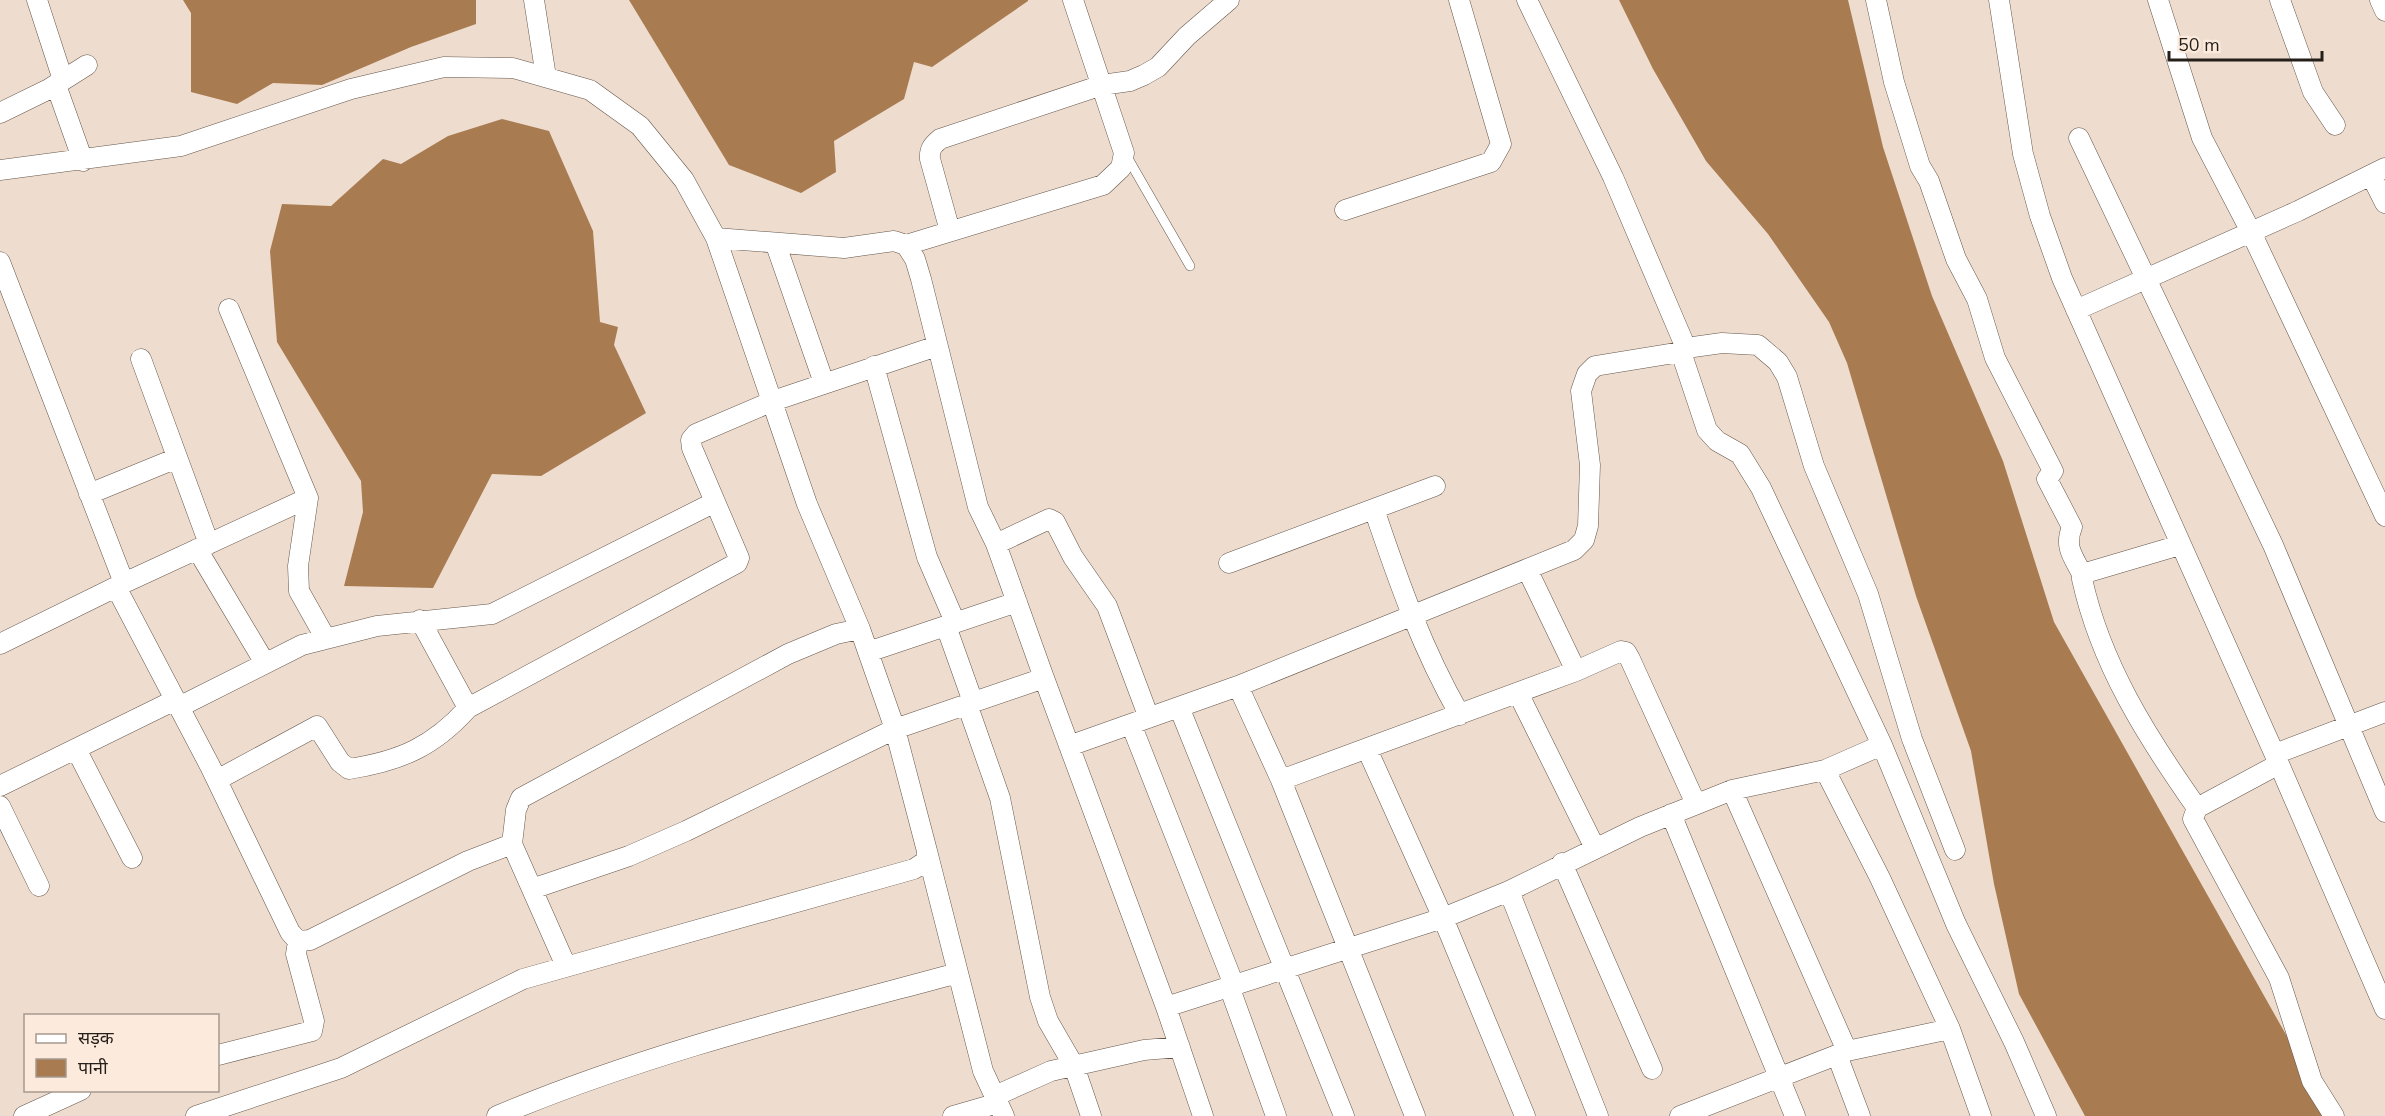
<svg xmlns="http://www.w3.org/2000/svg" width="2385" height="1116" font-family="'Nunito Sans','Noto Sans Devanagari',sans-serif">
<rect width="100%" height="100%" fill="#eeddcf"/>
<!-- water -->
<path fill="#a87b51" d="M183,0H476V24L411,47L322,85L273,83L237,104L191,92V13Z
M629,0H1028V1L932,67L914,62L904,99L834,141L836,172L801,193L729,165Z
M1619,0H1848L1883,147L1932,296L2003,461L2054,622L2312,1081L2325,1116H2085L2019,994L1994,884L1971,751L1916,596L1847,363L1829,322L1768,234L1706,161L1653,69Z
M502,119L549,131L593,231L600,322L618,327L614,345L646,413L541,476L492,474L433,588L344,586L363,512L361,481L277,342L270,251L282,204L331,206L383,159L401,164L448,136Z"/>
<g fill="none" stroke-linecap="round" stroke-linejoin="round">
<!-- lane casing -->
<g stroke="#65564a" stroke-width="10">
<path id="lane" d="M1126,155L1190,266"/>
</g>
<!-- street casing -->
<g stroke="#65564a" stroke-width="21">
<path id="street" d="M37,0L63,80
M534,0L546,77
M1527,0L1613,177L1686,348L1681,352L1707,430L1717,441L1740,454L1761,488L1882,745L1956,924L2014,1042L2046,1116
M1876,0L1894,82L1920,166L1929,181L1956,259L1977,299L1995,358L2053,471L2047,479L2072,527C2064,547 2073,556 2082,574
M1999,0L2023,154L2040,216L2062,278L2279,764L2385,1009
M2158,0L2202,138L2251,232L2385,516
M2280,0L2313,92L2335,125
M2380,0L2385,11
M56,85L83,161
M0,113L49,89L87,65
M2079,138L2273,545L2385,812
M0,170L181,146L351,89L444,67L513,68L590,90L640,126L684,180L716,238L807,504L860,629L895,729L686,831L629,856L532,889
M2371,175L2385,203
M1345,210L1491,162L1501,144L1459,0
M950,231L930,159C929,149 933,145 940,139L1102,85L1130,81L1144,75L1158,67L1187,36L1229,0
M716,238L844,248L894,241L906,245L915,259L921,279L978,507L996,544L1044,678
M776,245L824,383
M906,245L1103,185L1121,168L1124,153L1073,0
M0,262L124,583L0,644
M229,309L308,498L298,566L299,591L326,639
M2076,310L2298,211L2385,168
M1686,348L1722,343L1758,345L1778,362L1787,377L1814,466L1868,594L1912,739L1955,850
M141,359L209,544
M874,366L927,557L955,622
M89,494L177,458
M1374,509C1398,580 1422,649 1460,715
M996,544L1049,519L1055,522L1073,557L1107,606L1149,718
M2180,545L2082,574V579C2101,665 2147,737 2197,808
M197,549L265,663
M1229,563L1435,486
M1527,569L1576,671
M124,583L308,498
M116,587L210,766L290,932L298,941L310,940L468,861L512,844L516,810L521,798L788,654L836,634L860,629
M420,620L468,708
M946,626L973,702
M868,652L1017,602
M1238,686L1281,780L1415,1116
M1518,693L1595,848
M967,704L1000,798L1040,997L1048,1021L1074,1066L1091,1116
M179,707L302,645L377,626L492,614L715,502
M1179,707L1344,1116
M1131,724L1234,985
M1069,746L1238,686L1574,550L1584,540L1588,526L1590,465L1581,391L1587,374L1595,366L1681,352
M76,749L132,858
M1367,749L1443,918L1525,1116
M2275,754L2385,712
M2279,764L2197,808L2193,819L2279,978L2312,1081L2334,1116
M1825,770L1880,878L1950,1029L1981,1116
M217,780L317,726L340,762L349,769C400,761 433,747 468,708L737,563L739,558L692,448L691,440L696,434L773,401L937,346
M1281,780L1576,671L1621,651L1626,652L1630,659L1696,804
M0,786L175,700
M1732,790L1847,1051
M0,806L39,886
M1671,814L1795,1116
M512,844L566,966
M927,851L983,1071L1004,1116
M1562,863L1652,1069
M1509,891L1598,1116
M1229,986L1276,1116
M1166,1007L1443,918L1509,891L1640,827L1732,790L1825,770L1882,745
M218,1055L312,1031L314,1021L296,954L298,941
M1837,1055L1860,1116
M995,1096L1051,1071L1144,1050L1180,1047
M24,1116L81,1090
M196,1116L341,1068L523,979L914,869L926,861L927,851L895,729L1044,678L1166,1007L1203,1116
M497,1116C646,1053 802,1015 958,973
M953,1116L998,1103
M1680,1116L1847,1051L1950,1029"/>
</g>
<!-- lane -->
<use href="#lane" stroke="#fff" stroke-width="9"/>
<!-- street -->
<use href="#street" stroke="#fff" stroke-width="20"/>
</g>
<!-- legend -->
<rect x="24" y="1014" width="195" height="78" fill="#fcebdc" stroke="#a6998e" stroke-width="1.5"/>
<rect x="36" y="1034" width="30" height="9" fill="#ffffff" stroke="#a6998e" stroke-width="1.5"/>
<text x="78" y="1044" font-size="18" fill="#251f1a">सड़क</text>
<rect x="36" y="1059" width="30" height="18" fill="#a87b51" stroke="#a6998e" stroke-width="1.5"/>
<text x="78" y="1074" font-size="18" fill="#251f1a">पानी</text>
<!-- scale -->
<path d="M2169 51v9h153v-9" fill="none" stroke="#251f1a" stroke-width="3"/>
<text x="2178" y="51" font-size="18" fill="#251f1a" stroke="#fcebdc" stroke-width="4.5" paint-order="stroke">50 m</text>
</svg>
